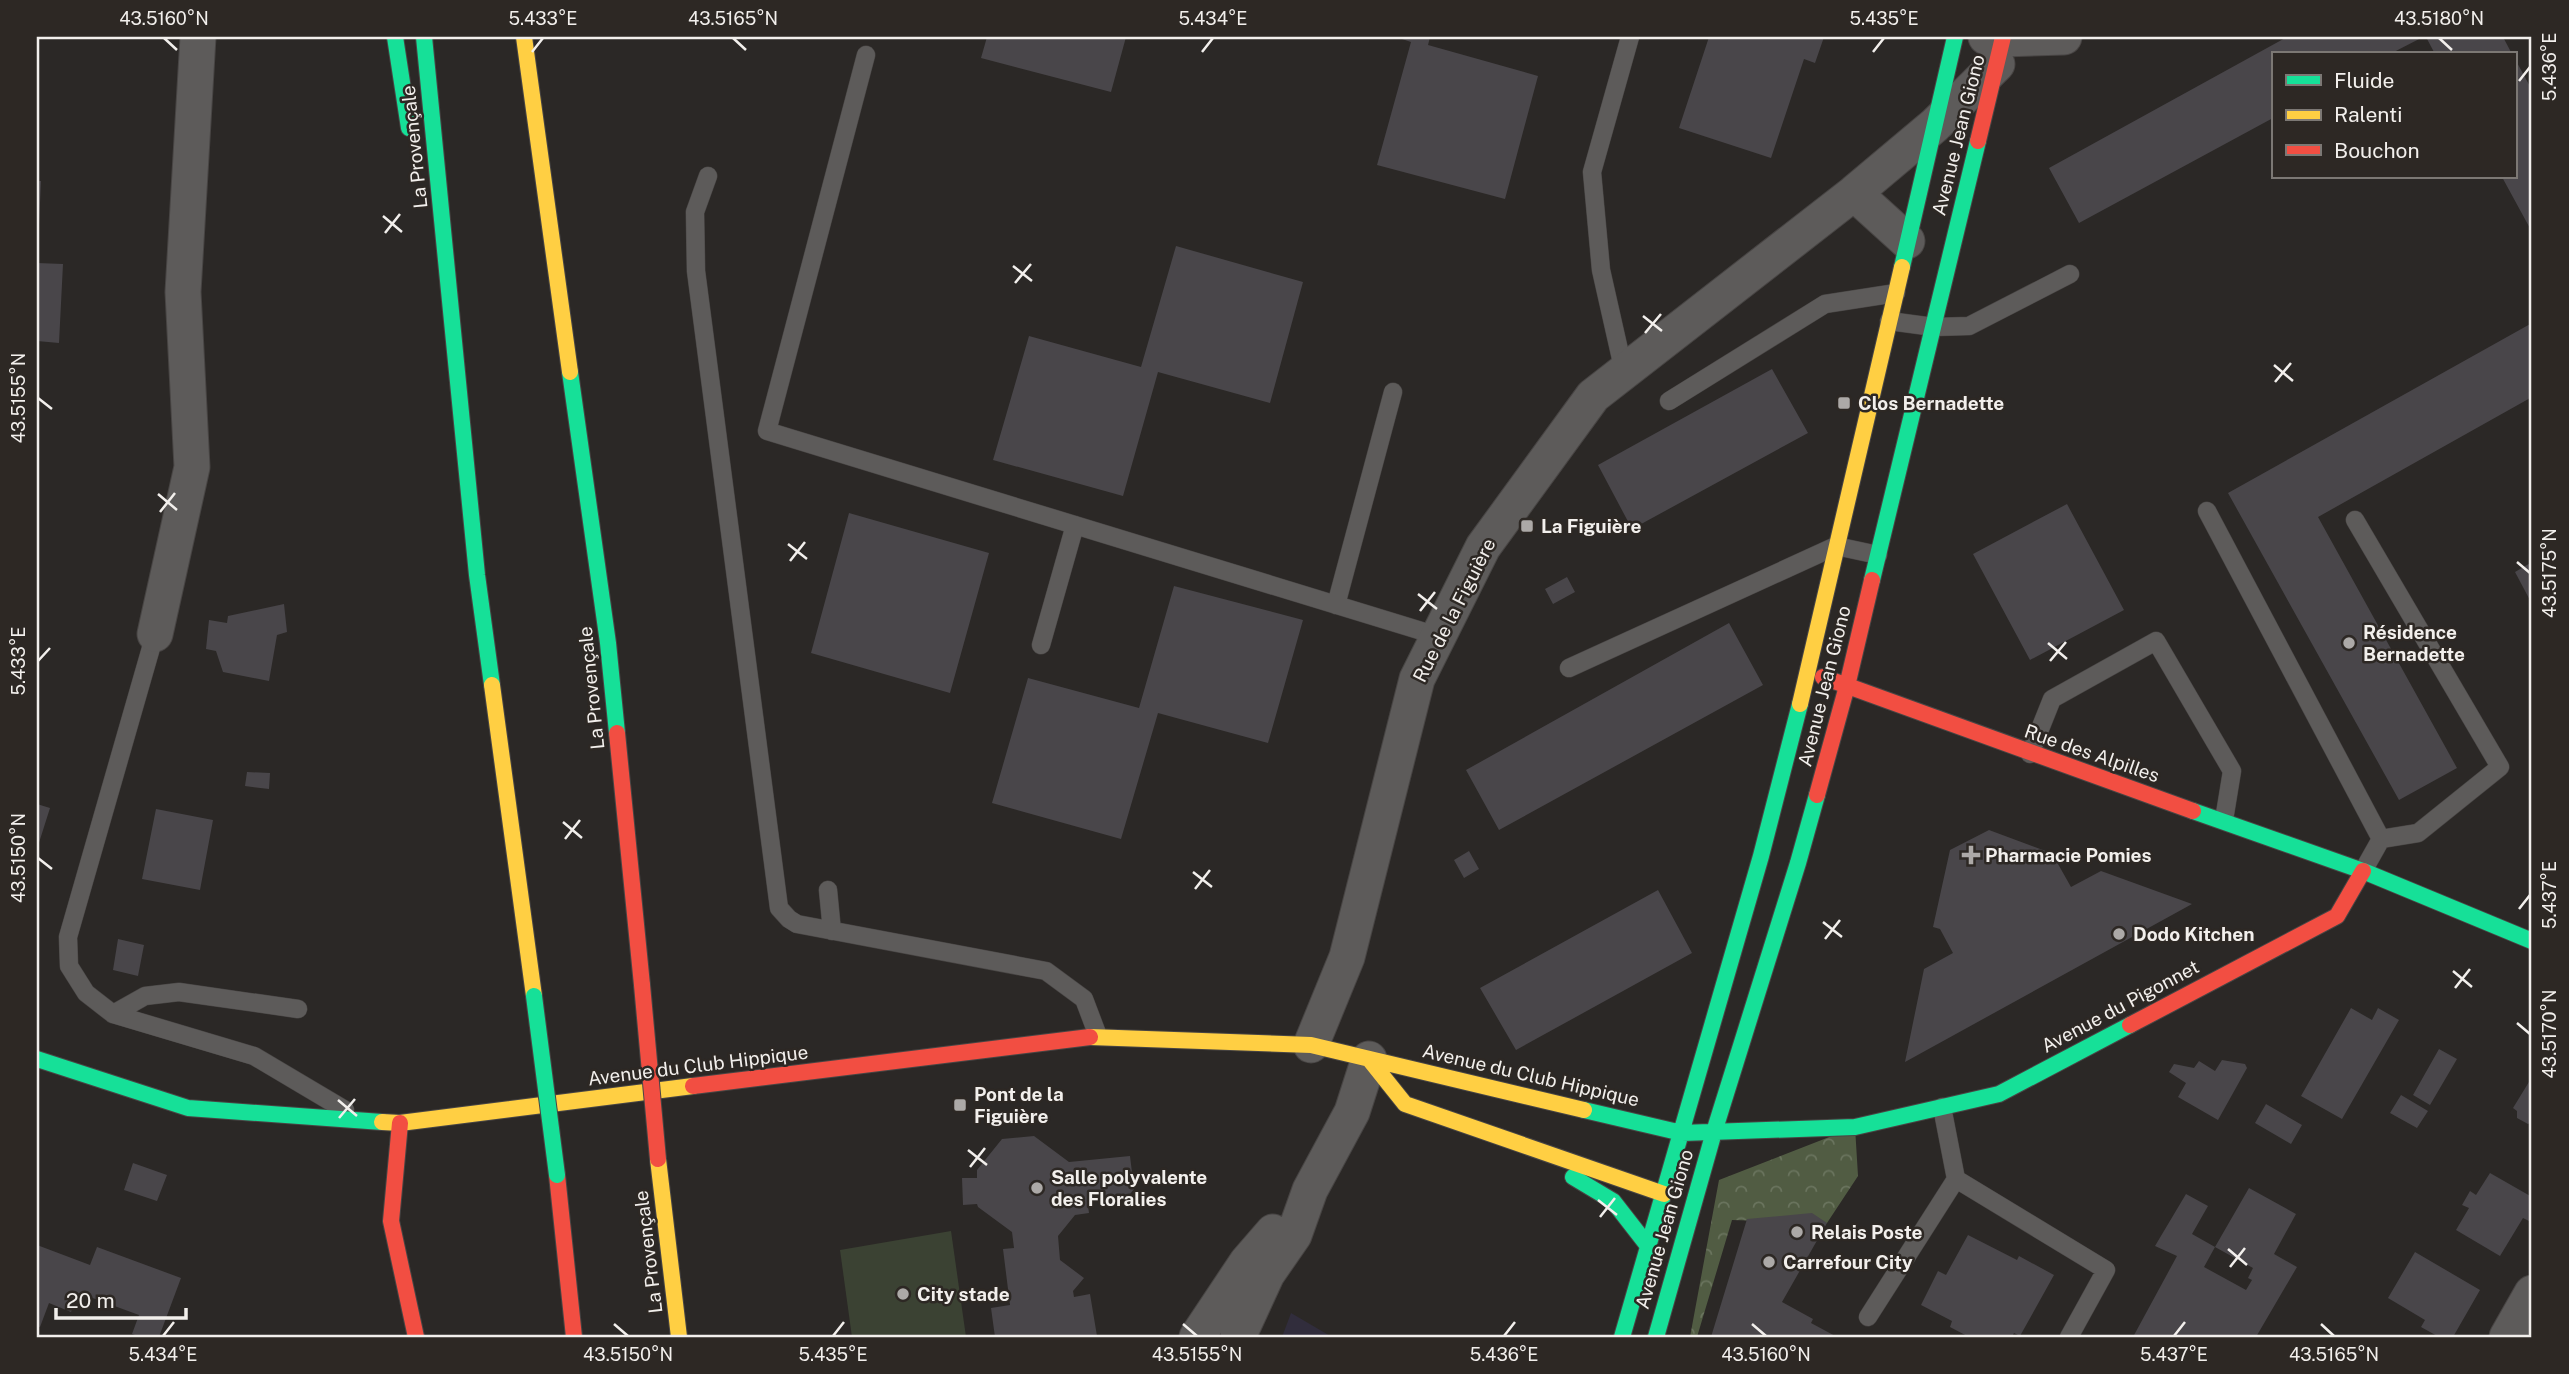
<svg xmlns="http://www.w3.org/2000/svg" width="2569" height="1374" font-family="'Public Sans',sans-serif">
<defs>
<pattern id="forest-crowns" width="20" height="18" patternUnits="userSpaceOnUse" patternTransform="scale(1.75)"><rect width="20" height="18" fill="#515c43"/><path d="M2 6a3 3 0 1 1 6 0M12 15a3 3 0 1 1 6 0" fill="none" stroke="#6a745e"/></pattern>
</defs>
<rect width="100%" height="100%" fill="#2b2826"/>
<!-- education -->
<path fill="#312d3c" d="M1291,1313L1332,1337H1282Z"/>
<!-- forest -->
<path fill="url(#forest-crowns)" d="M1855,1127L1858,1176L1827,1223L1732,1220L1697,1337H1690L1719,1180Z"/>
<!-- green -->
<path fill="#3b4233" d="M951,1231L966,1337H852L840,1250Z"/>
<!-- building -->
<path fill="#49464a" d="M987,37H1126L1111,92L981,58Z
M1396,37H1430L1428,45L1538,76L1505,199L1377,165L1411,42Z
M1709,37H1824L1815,63L1804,59L1771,158L1679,128Z
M2287,37H2423L2390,54H2273V118L2079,223L2049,168Z
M2426,37H2503L2512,54H2435Z
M2515,59L2532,90V232L2502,177H2515Z
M37,181H41L39,225H37Z
M1176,246L1303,282L1270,403L1158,372L1123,496L993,460L1029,336L1141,367Z
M37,263L63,264L59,343L37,341Z
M2532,323V397L2318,517L2457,768L2399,800L2228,493Z
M1772,369L1808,433L1632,529L1598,465Z
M2067,504L2124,610L2030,660L1973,554Z
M849,513L989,553L950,693L811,653Z
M2532,562V604L2515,572Z
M1567,577L1575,592L1553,604L1545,589Z
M1174,586L1303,620L1268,743L1158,713L1121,839L992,803L1028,678L1139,708Z
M284,604L287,632L277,635L269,681L223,672L216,651L206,649L209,620L227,623L228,616Z
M1729,623L1763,685L1499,830L1466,770Z
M247,772L270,773L269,789L245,786Z
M37,804L50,808L37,849Z
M156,809L213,820L200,890L142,879Z
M1989,830L2062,857L2058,864L2071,887L2101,871L2192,904L1905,1062L1924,969L1953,953L1940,929L1933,927L1950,850Z
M1469,851L1479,869L1464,878L1454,860Z
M1658,890L1692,953L1516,1050L1480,988Z
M118,939L144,945L138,976L113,970Z
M2351,1008L2372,1020L2378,1008L2399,1020L2342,1119L2301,1096Z
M2439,1049L2457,1059L2430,1105L2413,1095Z
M2222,1060L2245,1064L2247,1068L2218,1120L2178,1097L2186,1083L2169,1072L2174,1064L2194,1068L2199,1061L2215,1071Z
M2532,1077V1122L2528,1124L2517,1118V1111L2513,1108Z
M2401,1095L2428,1111L2417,1128L2390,1113Z
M2266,1104L2302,1125L2291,1144L2255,1123Z
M1034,1136L1069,1162L1130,1156L1134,1189L1126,1199L1122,1195L1087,1199L1089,1213L1075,1215L1058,1236L1060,1260L1084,1278L1073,1291L1074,1297L1090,1294L1097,1336L995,1337L991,1308L1010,1305L1003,1249L1014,1248L1012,1232L978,1207L977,1204L963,1205L962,1178H977V1170L1002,1139Z
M133,1163L167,1175L157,1201L124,1190Z
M2490,1173L2532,1197V1217L2529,1221L2523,1218L2500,1256L2456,1230L2469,1208L2462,1205L2470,1191L2476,1195Z
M2249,1188L2296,1214L2274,1254L2297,1267L2256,1337H2133L2177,1256L2155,1246L2186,1194L2208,1206L2192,1234L2215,1247L2204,1267L2246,1290L2252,1280L2248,1278L2253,1268L2215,1247Z
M1812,1213L1827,1223L1782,1302L1813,1319L1811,1323L1837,1337H1711L1747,1219Z
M1968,1235L2017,1260L2019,1256L2054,1275L2020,1336L2014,1333L2012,1337H1969L1950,1327L1952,1321L1921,1305L1938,1271L1946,1275Z
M37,1245L90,1265L97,1247L181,1278L159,1337H141L132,1334L139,1315L79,1293L71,1312L49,1303L40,1327L37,1326Z
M2415,1252L2480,1290L2453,1337H2439L2421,1327L2425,1320L2388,1298Z"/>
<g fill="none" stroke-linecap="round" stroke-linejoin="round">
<!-- lane casing -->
<g stroke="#484544" stroke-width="19">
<path id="lane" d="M866,55L767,431L1438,636
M708,176L695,212L696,271L779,908L789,919L797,924L1046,971L1084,999L1098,1036
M1889,321L1934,327L1969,326L2070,274
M1624,372L1601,270L1592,172L1630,37
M1669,401L1825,304L1896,293
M2207,511L2381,839L2363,871
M2355,520L2500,767L2418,833L2381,839
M1336,605L1393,392
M155,634L68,937L69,966L86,993L113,1014L254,1056L345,1110
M1041,645L1075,525
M1569,668L1836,546L1878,555
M2030,754L2052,699L2156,641L2232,771L2224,820
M828,890L832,931
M113,1014L145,996L179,992L298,1009
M1942,1107L1956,1179L2106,1270L2069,1337
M1868,1317L1956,1179"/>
</g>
<!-- street casing -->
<g stroke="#484544" stroke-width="37">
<path id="street" d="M1986,37L2003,39L2064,37
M1854,193L1907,241
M155,634L192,467L183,292L198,37
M1311,1045L1347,957L1417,679L1483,547L1593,396L1854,193L1935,125L1997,64
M1197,1337L1247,1262L1273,1232
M1238,1337L1267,1274L1294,1235L1310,1190L1352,1112L1369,1059
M2507,1337L2532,1293"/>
</g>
<!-- fast casing -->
<g stroke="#484544" stroke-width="18">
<path id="fast" d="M395,37L409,128
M424,37L477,575L492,685
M1902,267L1955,37
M570,372L608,643L617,733
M1872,580L1978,141
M2193,811L2363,871L2532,941
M37,1059L188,1108L382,1122
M1584,1110L1682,1133L1855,1127L1999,1094L2130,1025
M1573,1177L1613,1201L1648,1246
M1622,1337L1761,856L1800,704
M1656,1337L1714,1132L1798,863L1817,795"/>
</g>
<!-- slow casing -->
<g stroke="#484544" stroke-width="18">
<path id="slow" d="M524,37L570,372
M492,685L534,996
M1800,704L1902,267
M1090,1037L1311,1045L1584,1110
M1369,1059L1405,1104L1664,1194
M382,1122L400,1123L693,1086
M658,1159L679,1337"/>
</g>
<!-- jam casing -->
<g stroke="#484544" stroke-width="18">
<path id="jam" d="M1978,141L2003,37
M1823,677L2193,811
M617,733L642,985
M1817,795L1847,686L1872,580
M2130,1025L2337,916L2363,871
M693,1086L1090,1037
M400,1123L391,1221L416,1337
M557,1175L574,1337"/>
</g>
<!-- lane -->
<use href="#lane" stroke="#5d5b5a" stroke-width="18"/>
<!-- street -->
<use href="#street" stroke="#5d5b5a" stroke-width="35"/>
<!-- fast -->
<use href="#fast" stroke="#16e098" stroke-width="16"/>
<!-- slow -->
<use href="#slow" stroke="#ffcf43" stroke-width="16"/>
<!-- jam -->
<use href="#jam" stroke="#f24e42" stroke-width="16"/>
<!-- fast-bridge casing -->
<g stroke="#484544" stroke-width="18" stroke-linecap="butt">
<path id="fast-bridge" d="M534,996L557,1175"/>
</g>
<!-- jam-bridge casing -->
<g stroke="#484544" stroke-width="18" stroke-linecap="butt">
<path id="jam-bridge" d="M642,985L658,1159"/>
</g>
<!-- fast-bridge -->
<use href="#fast-bridge" stroke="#16e098" stroke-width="16"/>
<!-- jam-bridge -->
<use href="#jam-bridge" stroke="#f24e42" stroke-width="16"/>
</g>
<!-- ticks -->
<path fill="none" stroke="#f2efec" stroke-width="2.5" d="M164,38L177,50M733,38L746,50M2439,38L2452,50M532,52L543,38M1202,52L1213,38M1873,52L1884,38M2519,81L2530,67M383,216L402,232M385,233L400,214M1013,266L1032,281M1015,283L1031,264M1643,316L1662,331M1645,333L1661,314M2274,365L2293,381M2275,382L2291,363M38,398L52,409M158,494L177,510M160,512L175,493M788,544L807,559M790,561L805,542M2517,562L2530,573M1418,594L1437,609M1420,611L1435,592M2048,643L2067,659M38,661L50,648M2050,661L2066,642M563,822L582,838M565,839L580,820M38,858L52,869M1193,872L1212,887M1195,889L1210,870M2519,909L2530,895M1823,922L1842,937M1825,939L1840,920M2453,971L2472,987M2455,988L2470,969M2517,1023L2530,1034M338,1100L357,1116M339,1118L355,1099M968,1150L987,1165M970,1167L985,1148M1598,1200L1617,1215M1600,1217L1615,1198M2228,1249L2247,1265M2230,1267L2245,1248M614,1324L628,1336M1183,1324L1197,1336M1752,1324L1766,1336M2321,1324L2334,1336M163,1336L174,1322M833,1336L844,1322M1504,1336L1515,1322M2174,1336L2185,1322"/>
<!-- markers -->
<g fill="#aca9a7" stroke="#2d2824" stroke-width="2.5">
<rect x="1837" y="396" width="14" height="14" rx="3.5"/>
<rect x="1520" y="519" width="14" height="14" rx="3.5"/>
<circle cx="2349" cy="643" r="7"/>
<path d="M1967.5 844.5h7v7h7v7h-7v7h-7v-7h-7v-7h7z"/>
<circle cx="2119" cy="934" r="7"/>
<rect x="953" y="1098" width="14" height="14" rx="3.5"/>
<circle cx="1037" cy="1188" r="7"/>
<circle cx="1797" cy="1232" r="7"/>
<circle cx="1769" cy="1262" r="7"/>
<circle cx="903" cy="1294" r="7"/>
</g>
<g text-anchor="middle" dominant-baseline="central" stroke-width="5" stroke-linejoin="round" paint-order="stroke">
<!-- street labels -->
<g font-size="19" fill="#f2efec" stroke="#2d2824">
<text transform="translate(1958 135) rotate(-76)">Avenue Jean Giono</text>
<text transform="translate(414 147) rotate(-96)">La Provençale</text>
<text transform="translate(1454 610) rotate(-63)">Rue de la Figuière</text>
<text transform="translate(1824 686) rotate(-76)">Avenue Jean Giono</text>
<text transform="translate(591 688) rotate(-96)">La Provençale</text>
<text transform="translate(2092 753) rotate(19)">Rue des Alpilles</text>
<text transform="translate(2120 1006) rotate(-28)">Avenue du Pigonnet</text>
<text transform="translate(698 1065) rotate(-7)">Avenue du Club Hippique</text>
<text transform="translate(1531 1075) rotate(13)">Avenue du Club Hippique</text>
<text transform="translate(1664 1229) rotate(-74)">Avenue Jean Giono</text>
<text transform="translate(648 1252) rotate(-97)">La Provençale</text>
</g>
<!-- poi labels -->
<g font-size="19" font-weight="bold" fill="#f2efec" stroke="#2d2824" text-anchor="start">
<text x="1858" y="403">Clos Bernadette</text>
<text x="1541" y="526">La Figuière</text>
<text x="2363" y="632">Résidence<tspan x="2363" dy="22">Bernadette</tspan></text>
<text x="1985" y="855">Pharmacie Pomies</text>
<text x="2133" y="934">Dodo Kitchen</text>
<text x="974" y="1094">Pont de la<tspan x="974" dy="22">Figuière</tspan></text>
<text x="1051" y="1177">Salle polyvalente<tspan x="1051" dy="22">des Floralies</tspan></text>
<text x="1811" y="1232">Relais Poste</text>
<text x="1783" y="1262">Carrefour City</text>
<text x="917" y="1294">City stade</text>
</g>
</g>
<!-- border -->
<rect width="2569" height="1374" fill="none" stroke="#2d2824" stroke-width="77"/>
<!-- legend -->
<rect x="2272" y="52" width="245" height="126" fill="#2d2824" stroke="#7c7874" stroke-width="2"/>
<rect x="2286" y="75" width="35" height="10" fill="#16e098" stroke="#7c7874" stroke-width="2"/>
<text x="2334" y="88" font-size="21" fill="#f2efec">Fluide</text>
<rect x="2286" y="110" width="35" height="10" fill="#ffcf43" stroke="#7c7874" stroke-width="2"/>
<text x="2334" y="122" font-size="21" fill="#f2efec">Ralenti</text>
<rect x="2286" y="145" width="35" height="10" fill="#f24e42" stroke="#7c7874" stroke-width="2"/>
<text x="2334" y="158" font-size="21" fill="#f2efec">Bouchon</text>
<!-- scale -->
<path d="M56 1308v10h130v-10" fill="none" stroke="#f2efec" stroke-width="3.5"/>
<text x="66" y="1308" font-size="21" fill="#f2efec" stroke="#2d2824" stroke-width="5" paint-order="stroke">20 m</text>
<rect x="38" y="38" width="2492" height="1298" fill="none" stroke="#f2efec" stroke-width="2.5"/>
<g font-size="18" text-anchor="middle" fill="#f2efec">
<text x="164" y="25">43.5160°N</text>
<text x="543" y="25">5.433°E</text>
<text x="733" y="25">43.5165°N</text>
<text x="1213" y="25">5.434°E</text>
<text x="1884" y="25">5.435°E</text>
<text x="2439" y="25">43.5180°N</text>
<text transform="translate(2550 67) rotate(-90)" y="6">5.436°E</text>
<text transform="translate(19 398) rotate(-90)" y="6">43.5155°N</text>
<text transform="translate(2550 573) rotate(-90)" y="6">43.5175°N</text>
<text transform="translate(19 661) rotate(-90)" y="6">5.433°E</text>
<text transform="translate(19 858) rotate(-90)" y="6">43.5150°N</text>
<text transform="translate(2550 895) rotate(-90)" y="6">5.437°E</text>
<text transform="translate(2550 1034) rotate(-90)" y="6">43.5170°N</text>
<text x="163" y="1361">5.434°E</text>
<text x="628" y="1361">43.5150°N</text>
<text x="833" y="1361">5.435°E</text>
<text x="1197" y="1361">43.5155°N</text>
<text x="1504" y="1361">5.436°E</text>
<text x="1766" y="1361">43.5160°N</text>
<text x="2174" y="1361">5.437°E</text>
<text x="2334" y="1361">43.5165°N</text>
</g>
</svg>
